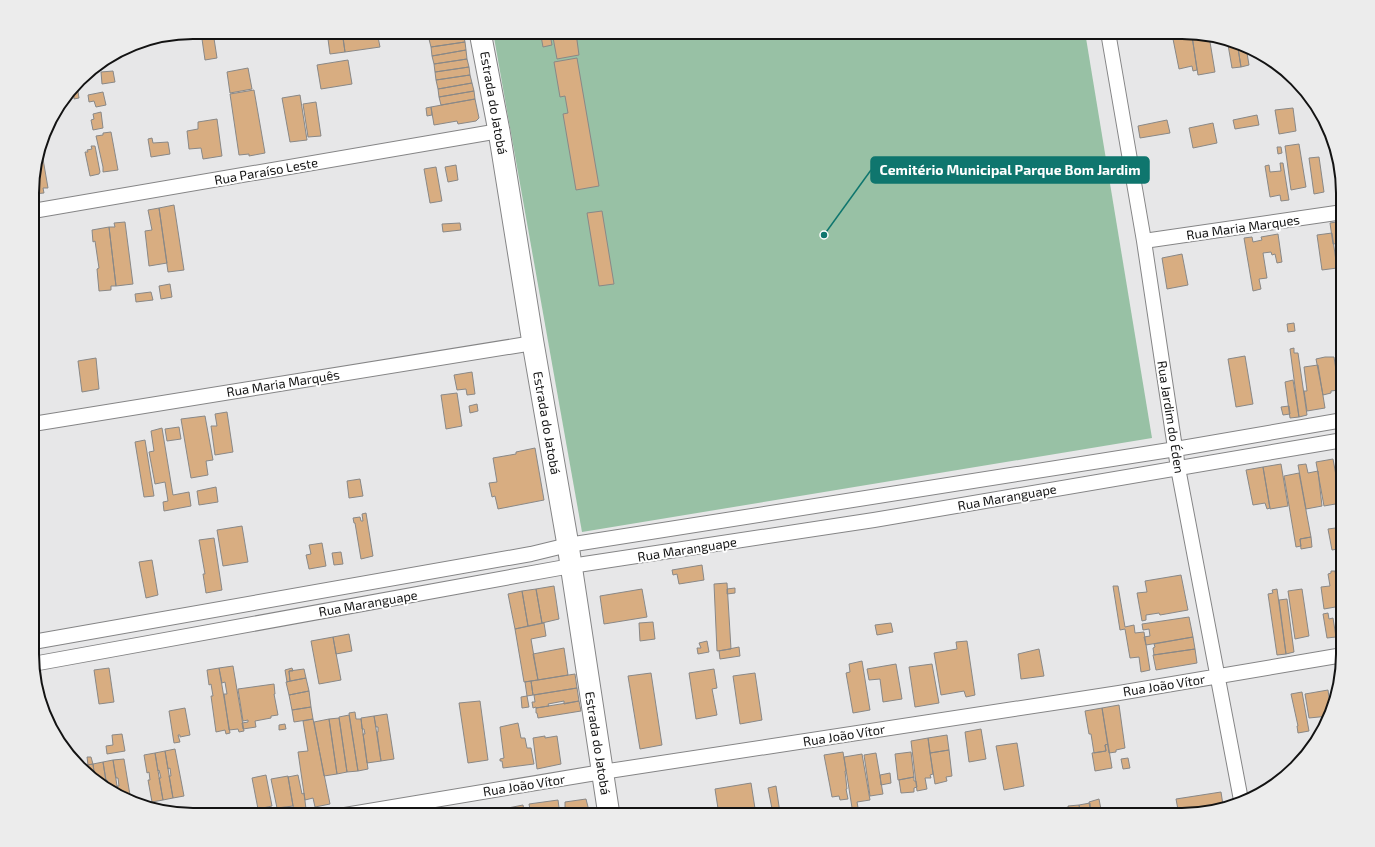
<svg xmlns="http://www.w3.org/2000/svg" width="1375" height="847" font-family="'Exo 2',sans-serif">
<rect width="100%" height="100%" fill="#e7e7e8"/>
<!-- green -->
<path fill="#98c1a5" d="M493,32H1085L1152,438L582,532Z"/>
<!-- building -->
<path fill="#d8ad81" stroke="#898887" d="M201,32H213L217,58L205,60Z
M342,32H377L380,47L345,52Z
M552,32H568V34L576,33L579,55L557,59Z
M463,33L465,42L431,47L429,39Z
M550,34L552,45L543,47L541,36Z
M1199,35L1209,36L1215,72L1198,75L1192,36Z
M1192,36L1197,70L1193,71L1192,66L1179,69L1173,39Z
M343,37L345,52L330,54L328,39Z
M1227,39L1237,42L1241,67L1232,68Z
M465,42L466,50L432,56L431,47Z
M1237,42L1246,47L1249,65L1241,67Z
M466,50L467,59L434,64L432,56Z
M577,58L599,186L576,190L563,114L568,113L565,96L560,97L554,62Z
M467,59L469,67L435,72L434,64Z
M348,60L352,84L321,89L317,65Z
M469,67L470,75L436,80L435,72Z
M248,68L252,89L230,93L227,72Z
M113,71L115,82L102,84L101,72Z
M470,75L472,83L438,89L436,80Z
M472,83L474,91L439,97L438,89Z
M77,85L79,98L74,99V96L69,94Z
M254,90L265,153L249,156V154L239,155L230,94Z
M474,91L475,99L441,105L439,97Z
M103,92L106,105L96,107L94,101L89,102L88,95Z
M300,95L307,140L290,142L282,98Z
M475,99L479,118L476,121L458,124L457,121L434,125L431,107Z
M316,102L321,136L308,137L303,104Z
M431,107L432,115L427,116L426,108Z
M1293,108L1296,131L1279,134L1275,110Z
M101,112L103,128L93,130L91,120L94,119L93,114Z
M1257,115L1259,125L1235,129L1233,120Z
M217,119L222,156L203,159L201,148L189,149L187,131L198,129V122Z
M1167,120L1170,133L1140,138L1138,126Z
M1213,123L1217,143L1193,148L1189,128Z
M111,132L118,170L103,172V167L96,136L103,135V133Z
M152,138L153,143L168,142L170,154L151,157L148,139Z
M1299,144L1306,187L1291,190L1285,146Z
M91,146H95L100,172L99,174L90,176L85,152H88L87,150L92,149Z
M1277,147H1281L1282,153L1278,154Z
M1319,157L1324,192L1314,194L1309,158Z
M43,159L48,188H43L44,193L33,194V172L37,160Z
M1280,163H1283L1289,200L1281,201L1280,195L1270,197L1265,166L1269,165L1270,172L1281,171Z
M456,165L458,180L448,182L445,167Z
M436,167L442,201L430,203L424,169Z
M174,205L184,270L168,272L159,208Z
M159,208L167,263L149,266L145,231L152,230L148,210Z
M602,211L614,284L599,286L587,213Z
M1343,221V243L1333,244L1330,223Z
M125,222L133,284L116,286L109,227H115L114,223Z
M460,223L461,230L443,232L442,224Z
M109,227L116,286H111V290L99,291L97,269L99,268L95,241L93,242L92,230Z
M1332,233L1337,268L1322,270L1317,235Z
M1278,234L1282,262L1277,263L1275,254L1272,255L1271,252L1263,253L1267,278L1259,279L1261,289L1253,291L1244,238L1252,237L1253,242L1262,240L1261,237Z
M1182,254L1188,285L1167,289L1162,258Z
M170,284L172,297L161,299L159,286Z
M151,292L153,300L136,302L135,294Z
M1294,323L1295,331L1288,332L1287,324Z
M1294,348V353H1298L1307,415L1299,417L1290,349Z
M1245,356L1253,404L1236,407L1228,359Z
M1325,357H1334L1339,390L1331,391V393L1323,395L1316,359Z
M96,358L99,389L82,392L78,361Z
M1318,365L1325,408L1307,411L1304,391H1307L1304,367Z
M472,372L475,394L467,395L466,389L457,390L454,375Z
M1293,380L1299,417L1290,418L1285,382Z
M457,393L462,426L446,429L441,395Z
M477,404L478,411L470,413L469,406Z
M1289,406L1290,414L1283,415L1281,407Z
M227,412L233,452L215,455L211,426H217L215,414Z
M205,416L213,460L206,461L208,475L191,478L181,419Z
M179,427L181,439L167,441L165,429Z
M162,428L173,495L189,492L191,506L164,511L163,502L168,501L165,482L155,484L149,452L154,451L151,431Z
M145,440L154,496L144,497L135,442Z
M535,448L544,500L498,509L495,496L492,497L489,483L497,482L493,458L516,454V452Z
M1333,459L1341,503L1324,506L1316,462Z
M1281,464L1288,506L1270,509L1263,467Z
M1306,464L1308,473L1318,471L1322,506L1306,509L1298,465Z
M1263,467L1270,508L1267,509L1265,503L1253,505L1246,470Z
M1299,473L1311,537L1300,539L1301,546L1296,547L1284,476Z
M360,479L363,496L349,498L347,481Z
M216,487L218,502L199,505L197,491Z
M366,513L373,556L361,559L355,523H354L353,518L360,517L361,521H363L362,514Z
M242,526L248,562L223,566L217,530Z
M1343,527V548L1332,550L1328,529Z
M1311,537L1312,547L1301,549L1300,539Z
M214,538L222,590L206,593L203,574H205L199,540Z
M322,543L326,566L309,569L306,555L311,554L309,545Z
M341,552L343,564L334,565L332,553Z
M152,560L158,595L146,598L139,562Z
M702,565L704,580L679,584L677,574L673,575L672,570Z
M1331,571H1335L1341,606L1324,609L1321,587L1330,586L1328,574L1331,573Z
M1181,575L1188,610L1160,615L1159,613L1146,615V620L1142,621L1137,593L1147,592L1145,581Z
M727,583L731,649L717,651L714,584Z
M554,586L559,619L542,623L536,589Z
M1113,586H1118L1125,627L1134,625L1135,633L1144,632L1150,670L1141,672L1139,657L1130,658L1125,629L1120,630Z
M735,588V593L727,594V589Z
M536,589L542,623L528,626L522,591Z
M642,589L647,617L604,624L600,596Z
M1277,589L1286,654L1277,655L1268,594L1273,593L1272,590Z
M1302,589L1309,636L1295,639L1288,591Z
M522,591L528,626L515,629L508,594Z
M1287,599L1294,652L1286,654L1279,600Z
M1328,613L1329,619L1333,618L1336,637L1327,638L1323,614Z
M1189,617L1193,637L1146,645L1144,637L1150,636L1149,629L1143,630L1142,624Z
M653,622L655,639L640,641L639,623Z
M544,623L546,636L531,639L538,680L524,682L515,629Z
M891,623L893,632L877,635L875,625Z
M349,634L352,651L336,654L333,637Z
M333,637L341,680L319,684L311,641Z
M1193,637L1195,649L1154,655L1153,648L1155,647L1154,644Z
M707,641L709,652L698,654L697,648H701L699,643Z
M967,641L975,695L966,697L964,691L941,695L934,653L957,649L956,642Z
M739,647L740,656L720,659L719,651Z
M564,648L568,675L538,680L533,654Z
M1039,649L1044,676L1021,679L1018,654Z
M1195,649L1197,663L1156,670L1153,655Z
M862,661L870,710L853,713L846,673L850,672L849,664Z
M896,664L902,699L883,702L880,679L869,680L867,669Z
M932,664L939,703L915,707L909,667Z
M233,666L244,731L239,732L238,729L229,730L224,694H227L225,682L222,683L219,668Z
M109,668L114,702L99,704L94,670Z
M219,668L230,733L226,734L225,730L216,732L211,696H213L211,684L209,685L207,670Z
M292,668L293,671H289L290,681L287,682L285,670Z
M304,669L306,678L290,681L289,671Z
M714,669L717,688L712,689L717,715L696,719L689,673Z
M651,673L662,745L640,749L628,676Z
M755,673L762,720L740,724L733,676Z
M575,674L577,688L533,695L531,681Z
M306,678L309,691L289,695L286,682Z
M531,681L533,695L527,696L525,682Z
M274,684L275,694H274L278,715L271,716V718L255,721L256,727L243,729L242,723L248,722V720L243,721L238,689Z
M1338,687L1335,705L1332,688Z
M577,688L579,701L564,704V701L548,704L549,706L536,708V707L533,708L532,702H535L534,695Z
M1328,690L1331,712L1329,716L1309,718L1305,694Z
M309,691L311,707L292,710L289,695Z
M1302,692L1309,731L1298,733L1297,726H1298L1291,694Z
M527,696L529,707L522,708L521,697Z
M480,701L488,760L468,763L459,703Z
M579,701L581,711L538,718L537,713H536V708Z
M1119,705L1125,748L1116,750V752L1109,753L1102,708Z
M311,707L313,719L294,722L292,710Z
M185,708L190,735L180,737V735H178L180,742L174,743L169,711Z
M1102,708L1108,744L1105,745L1106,751L1094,753L1091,734H1089L1085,711Z
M355,712L356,719H361L368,769L358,771L349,713Z
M387,714L394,759L381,761L377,732H378V727H376L374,716Z
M349,715L358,771L347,772L339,717Z
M374,716L381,761L367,763L363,734H365L364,729H362L361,718Z
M339,718L347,772L337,774L329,719Z
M313,719L330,804L315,807L313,798L305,800L298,752L308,751L303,721Z
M329,719L337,774L324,776L314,722Z
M518,723L521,738H525L527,748H531L534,764L503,768L502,761H500V759L504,758L500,727Z
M285,724L286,729L279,730V725Z
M981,729L986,759L969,762L965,732Z
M122,734L125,751L107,754L106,746L113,745L112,735Z
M947,735L949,750L930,753L928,738Z
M545,736V738L557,736L561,764L537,769L533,738Z
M928,738L933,774L930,775L931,778H925L927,789L917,791L911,741Z
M1017,743L1024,786L1004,790L996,746Z
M1108,744L1112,768L1095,771L1092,753L1106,751L1105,745Z
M175,749L184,796L173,798L169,776H171L170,768L168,769L165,751Z
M949,750L952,776L946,777L947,781L935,784L930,753Z
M165,751L173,798L163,800L159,778H161L159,770L158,771L155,753Z
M843,752L846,771H845L847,789H846L848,799L840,800L839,796L832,797L824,755Z
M911,752L914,777L898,780L895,754Z
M155,753L163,800L152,802L148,780H150L149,772L147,773L144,755Z
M876,753L883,794L870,796L864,755Z
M862,754L870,800L857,802L859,813L853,814L844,757Z
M87,757H91L93,764L88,765Z
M1128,758L1130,768L1123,769L1121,759Z
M124,759L131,801L119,796L117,786H119L118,778H116L113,760Z
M113,760L117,786L119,796L108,790L107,788L109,787L107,780H106L103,762Z
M103,762L107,788L108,790L104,788L95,779L93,764Z
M93,764L95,779L82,766Z
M890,773L891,783L881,785L880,775Z
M266,775L272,806L258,809L252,778Z
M298,775L302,794L304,793L306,809L294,811L288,777Z
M288,776L293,806L277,808L271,779Z
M914,777V781H916L917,787L914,788V792L901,793L899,780Z
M751,783L756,815H719L715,789Z
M776,786L780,813L773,814L768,788Z
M1221,792L1223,805L1205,811L1179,815L1176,799Z
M586,799L590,815H565V802Z
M1099,799L1102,815H1091L1089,802Z
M558,800L560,815H531L529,804Z
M1090,803L1091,815H1081L1079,805Z
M523,805L525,815H509L508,808Z
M1079,805L1081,815H1070L1068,806Z
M1069,807L1070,815H1059L1058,809Z
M1047,811L1048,815H1034V813Z"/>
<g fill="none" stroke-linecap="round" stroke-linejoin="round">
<!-- street casing -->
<g stroke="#858586" stroke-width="16">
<path id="street" d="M1108,32L1144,241L1178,468L1241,800
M33,211L499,131
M1144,241L1343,212
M33,424L533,343
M33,642L531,554L568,545L1176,449L1343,420
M33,664L571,566L874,520L1343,440
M345,815L602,772L1119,693L1343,655"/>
</g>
<!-- secondary casing -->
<g stroke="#858586" stroke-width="23">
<path id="secondary" d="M480,32L499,131L533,343L568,545L609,815"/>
</g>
<!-- street -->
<use href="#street" stroke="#fff" stroke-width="14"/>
<!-- secondary -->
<use href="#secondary" stroke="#fff" stroke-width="21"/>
</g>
<g text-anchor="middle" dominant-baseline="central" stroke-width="4" stroke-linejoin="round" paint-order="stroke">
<!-- street labels -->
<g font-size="13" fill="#131313" stroke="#fff">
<text transform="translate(494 103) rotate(80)">Estrada do Jatobá</text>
<text transform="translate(266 171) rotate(-10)">Rua Paraíso Leste</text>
<text transform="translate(1243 227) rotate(-8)">Rua Maria Marques</text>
<text transform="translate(283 383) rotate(-9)">Rua Maria Marquês</text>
<text transform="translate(1171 417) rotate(81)">Rua Jardim do Éden</text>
<text transform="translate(547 423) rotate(80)">Estrada do Jatobá</text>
<text transform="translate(1007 497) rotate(-10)">Rua Maranguape</text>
<text transform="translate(687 549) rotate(-9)">Rua Maranguape</text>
<text transform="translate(368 603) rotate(-10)">Rua Maranguape</text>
<text transform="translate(1164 685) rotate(-9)">Rua João Vítor</text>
<text transform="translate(844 735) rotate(-9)">Rua João Vítor</text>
<text transform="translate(598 743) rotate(81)">Estrada do Jatobá</text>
<text transform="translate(524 785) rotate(-9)">Rua João Vítor</text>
</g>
</g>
<!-- crop -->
<path d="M0 0H1375V847H0ZM193 39H1182A154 154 0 0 1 1336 193V654A154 154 0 0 1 1182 808H193A154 154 0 0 1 39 654V193A154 154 0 0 1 193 39Z" fill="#ececec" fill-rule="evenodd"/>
<path fill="none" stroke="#131313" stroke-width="2" d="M193 39H1182A154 154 0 0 1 1336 193V654A154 154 0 0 1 1182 808H193A154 154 0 0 1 39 654V193A154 154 0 0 1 193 39Z"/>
<!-- callouts -->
<path fill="none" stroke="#0f766e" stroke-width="1.5" d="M824 235L871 170"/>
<circle fill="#0f766e" stroke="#fff" stroke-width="1.5" cx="824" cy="235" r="4"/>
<rect fill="#0f766e" stroke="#0f766e" stroke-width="1.5" x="871" y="157" width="278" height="26" rx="4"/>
<g font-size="14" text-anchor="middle" font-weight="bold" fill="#fff">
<text x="1010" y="175">Cemitério Municipal Parque Bom Jardim</text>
</g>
</svg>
